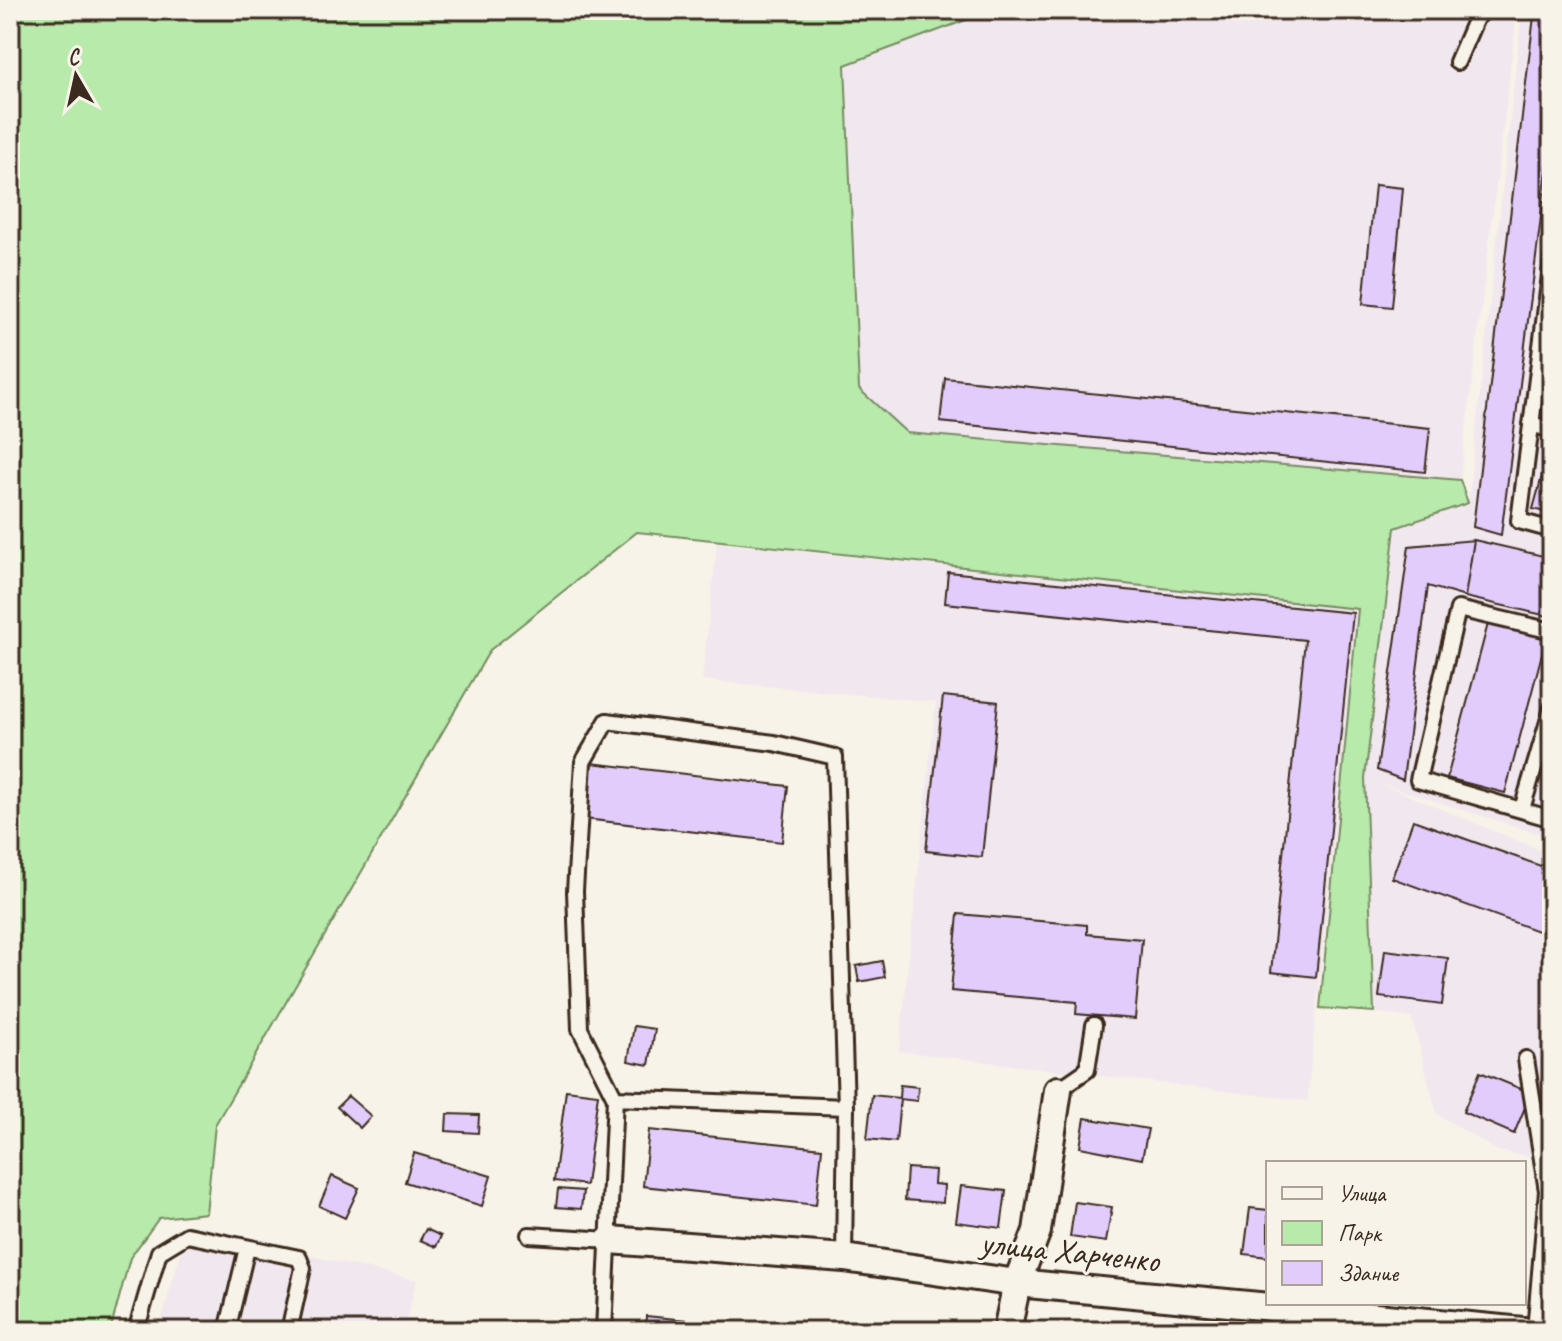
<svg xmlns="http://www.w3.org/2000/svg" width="1562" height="1341" font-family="Caveat,sans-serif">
<rect width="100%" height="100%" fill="#f7f3e8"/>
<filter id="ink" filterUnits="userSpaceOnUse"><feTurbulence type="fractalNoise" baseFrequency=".0125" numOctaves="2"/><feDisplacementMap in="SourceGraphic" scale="16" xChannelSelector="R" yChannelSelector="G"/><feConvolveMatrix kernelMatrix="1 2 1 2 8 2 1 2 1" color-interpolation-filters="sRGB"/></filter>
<g filter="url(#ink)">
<!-- built -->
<path fill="#f1e7ee" d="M993,10H1471L1517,14L1460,480L907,433L859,389L845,65Z
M1522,10H1552V838L1379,783L1552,855V1160L1498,1151L1437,1114L1412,1018L1374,1012L1365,778L1395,527L1468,503Z
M717,543L1358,609L1307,1101L899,1051L936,702L702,680Z
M188,1228L417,1280L403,1331H158Z"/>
<!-- green -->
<path fill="#b7eaab" stroke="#798a64" stroke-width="2" d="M10,10H993L845,65L859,389L907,433L1460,480L1468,503L1395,528L1365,778L1374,1012L1320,1008L1358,609L637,532L490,650L215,1125L206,1213L159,1218L130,1258L110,1331H10Z"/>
<!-- building -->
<path fill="#e2ccfc" stroke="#3b2a1e" stroke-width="2" d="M1534,16L1552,19V130L1501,535L1473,527Z
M1375,185L1403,188L1392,307L1363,304Z
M945,378L1430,428L1425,472L940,422Z
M1549,451L1552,452V514L1533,509Z
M1474,540L1552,558V617L1465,597Z
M1474,540L1465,597L1428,586L1403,780L1377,770L1409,546Z
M948,572L1353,613L1316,977L1271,972L1305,640L945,603Z
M1489,620L1547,635L1505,793L1447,778Z
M943,696L998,702L982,857L926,851Z
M591,763L788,786L782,842L585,819Z
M1552,786V810L1546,809Z
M1413,820L1552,870V916L1546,934L1392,878Z
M958,914L1087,925V934L1142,939L1135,1019L1076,1014L1077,1002L951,991Z
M1385,950L1448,958L1442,1005L1379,997Z
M882,961L885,977L859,982L856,966Z
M634,1026L655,1029L649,1065L628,1061Z
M1480,1072L1531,1093L1514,1134L1463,1112Z
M900,1085L918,1087L917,1101L900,1099L896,1142L867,1139L872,1095L899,1098Z
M566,1090L598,1094L586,1185L554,1181Z
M348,1096L371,1116L360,1128L337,1107Z
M447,1114L479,1115L478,1133L446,1131Z
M1085,1118L1148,1129L1142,1159L1080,1147Z
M649,1130L822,1148L816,1205L643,1186Z
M414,1153L491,1176L482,1206L405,1182Z
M907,1168L935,1170L934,1184L944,1185L943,1203L905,1200Z
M332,1176L359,1188L345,1218L319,1206Z
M961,1186L1006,1191L1001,1228L956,1222Z
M558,1189L583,1191L581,1209L556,1207Z
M1075,1202L1112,1207L1106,1242L1070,1237Z
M1250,1208L1268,1210V1257L1244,1254Z
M426,1229L441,1236L436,1247L420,1240Z
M646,1316L779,1329V1331H645Z
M873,1321L913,1325V1331H873Z"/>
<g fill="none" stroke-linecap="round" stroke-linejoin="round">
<!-- service casing -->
<g stroke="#3b2a1e" stroke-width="20">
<path id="service" d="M1457,62L1476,18L1485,10
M1552,259L1519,521L1552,530
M1531,424L1552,430
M1552,631L1458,609L1418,780L1552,819
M1522,809L1552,708
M1526,1059L1547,1191L1535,1331
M1058,1090L1087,1070L1094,1025
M615,1098L846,1107
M529,1235L610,1240
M136,1331L159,1252L187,1235L299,1258L303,1268L289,1331
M227,1331L247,1248
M604,1331L615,1098L580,1029L575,891L583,762L607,721L774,743L835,757L846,1107L844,1258"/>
</g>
<!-- minor casing -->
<g stroke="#3b2a1e" stroke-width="32">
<path id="minor" d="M610,1240L844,1258L1017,1283L1523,1331
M1007,1331L1017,1283L1037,1231L1058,1090"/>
</g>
<!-- service -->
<use href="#service" stroke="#f7f3e8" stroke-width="14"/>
<!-- minor -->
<use href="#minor" stroke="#f7f3e8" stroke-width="26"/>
</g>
</g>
<g text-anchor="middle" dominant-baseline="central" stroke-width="6" stroke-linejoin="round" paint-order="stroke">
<!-- street labels -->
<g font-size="34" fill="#3b2a1e" stroke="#f7f3e8">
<text transform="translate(1070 1251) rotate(6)">улица Харченко</text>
</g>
</g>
<!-- margin -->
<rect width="1562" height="1341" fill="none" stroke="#f7f3e8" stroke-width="40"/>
<rect x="20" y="20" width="1522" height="1301" fill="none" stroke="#3b2a1e" stroke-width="3" filter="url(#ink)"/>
<!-- legend -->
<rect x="1266" y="1161" width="260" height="144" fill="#f7f3e8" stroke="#aca397" stroke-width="2"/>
<rect x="1282" y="1187" width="40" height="12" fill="#f7f3e8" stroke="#aca397" stroke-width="2"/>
<text x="1338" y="1201" font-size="24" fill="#3b2a1e">Улица</text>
<rect x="1282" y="1221" width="40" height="24" fill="#b7eaab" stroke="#aca397" stroke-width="2"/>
<text x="1338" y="1241" font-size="24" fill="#3b2a1e">Парк</text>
<rect x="1282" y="1261" width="40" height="24" fill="#e2ccfc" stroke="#aca397" stroke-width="2"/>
<text x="1338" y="1281" font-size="24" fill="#3b2a1e">Здание</text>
<!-- north arrow -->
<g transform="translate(76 76) rotate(351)" stroke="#f7f3e8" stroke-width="6" paint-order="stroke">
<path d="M0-6L14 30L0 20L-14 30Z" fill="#3b2a1e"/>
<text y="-12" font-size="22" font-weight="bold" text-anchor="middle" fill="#3b2a1e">С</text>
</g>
</svg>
